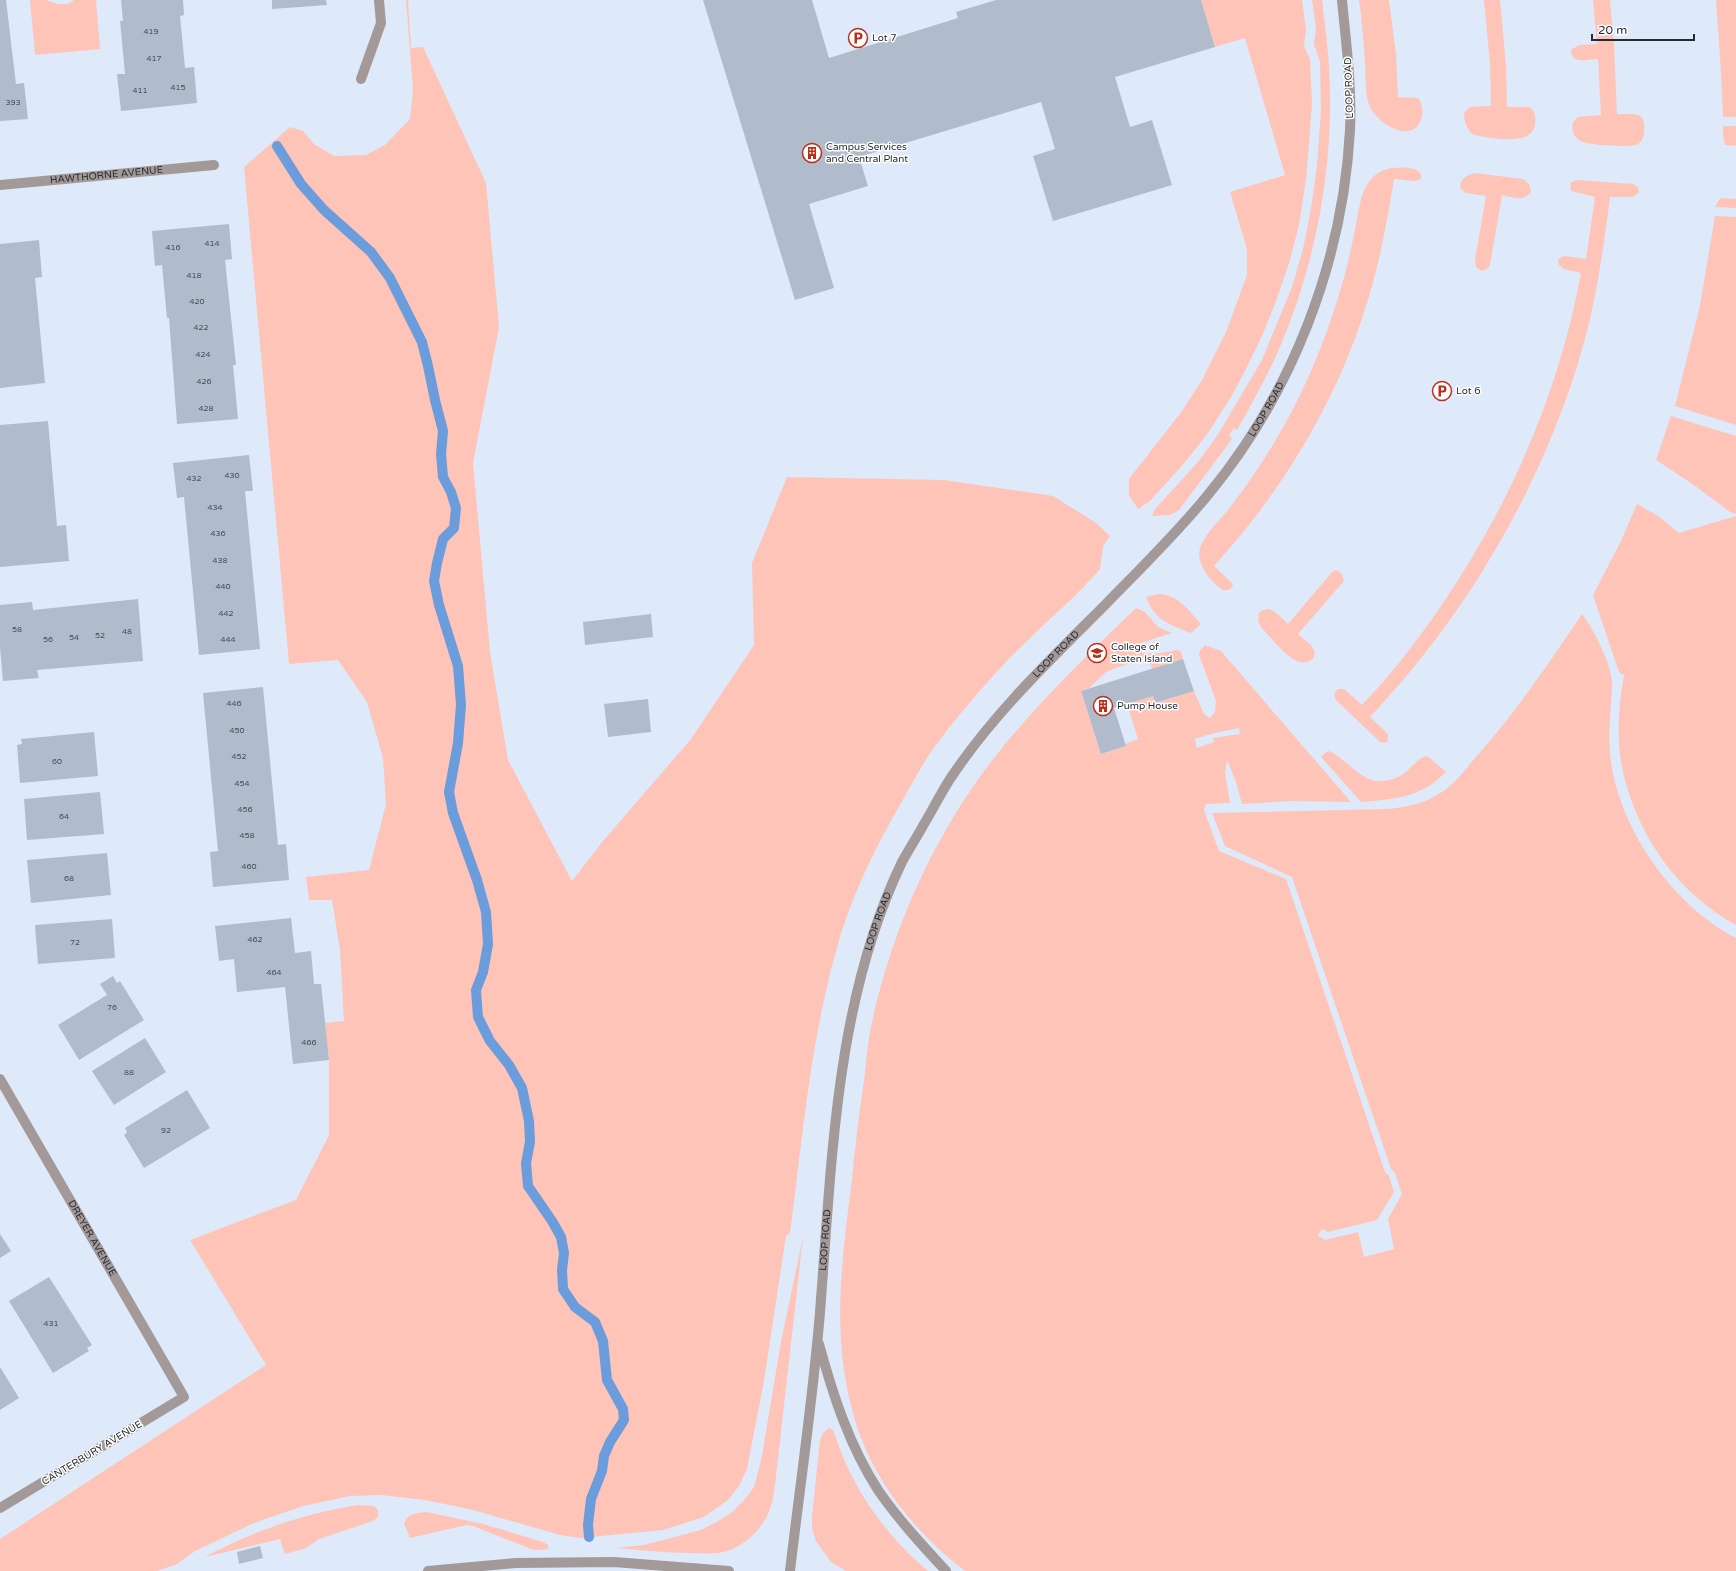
<svg xmlns="http://www.w3.org/2000/svg" width="1736" height="1571" font-family="'Varela Round',sans-serif">
<rect width="100%" height="100%" fill="#deeafa"/>
<!-- green -->
<path fill="#ffc4b8" fill-rule="evenodd" d="M30,0H46L57,4H68L74,0H96L100,49L35,55Z
M406,0H408L411,48L423,47L486,183L499,327L473,463L490,652L508,760L572,881L603,841L691,739L754,645L752,563L787,477L944,480L1053,496L1096,523L1110,536L1103,546L1100,569C1078,595 1051,617 1027,641C995,672 966,706 939,741C924,760 913,782 901,803C877,845 854,890 840,937C811,1034 803,1134 790,1233L786,1236L764,1381L747,1469L739,1486L728,1500L704,1517L663,1530L581,1538L560,1535L473,1510L425,1500L381,1495L350,1496L303,1506L254,1523L195,1551L177,1564L157,1571H0V1539L266,1365L190,1240L296,1200L329,1135V1060L325,1023L344,1021L340,950L332,900H309L306,877L369,870L386,804L383,758L367,702L338,660L289,664L244,167L290,127L303,131L314,144L334,156L366,155L385,145L410,119L413,90Z
M1201,0H1302L1306,30L1304,46L1310,59L1312,104L1306,180L1299,225L1290,260L1275,304L1262,336L1246,369L1231,397L1208,433L1186,461L1150,501L1138,509L1129,495V479L1182,411L1202,380L1226,332L1247,275V249L1230,192L1285,175L1245,38L1215,47Z
M1312,0H1322C1326,32 1330,64 1330,96C1331,183 1313,270 1279,349C1267,377 1252,403 1237,430L1234,428L1229,435L1232,439L1179,510L1170,515L1152,516L1155,509L1198,462L1217,436L1262,360L1292,287L1303,249L1311,209L1317,165L1321,112L1320,62L1314,44L1316,29Z
M1359,0H1389L1396,55L1398,97L1418,98C1422,103 1423,109 1422,115C1417,148 1373,124 1368,101C1365,90 1366,76 1365,64C1364,43 1362,21 1359,0Z
M1484,0H1500L1506,65L1507,107H1530C1535,112 1536,117 1535,124C1533,147 1490,138 1474,135C1467,130 1464,122 1464,113L1470,107L1491,106L1490,64Z
M1593,0H1610L1614,44L1617,114C1632,115 1646,109 1644,130C1644,136 1643,141 1638,144C1631,148 1591,145 1583,142C1574,139 1571,130 1573,122L1578,117L1601,115L1598,59C1587,59 1571,65 1571,50L1579,45L1597,44Z
M1716,0H1736V117H1723L1721,72Z
M1723,126H1736V146L1725,145L1723,136Z
M1391,168C1400,168 1414,165 1421,174V179L1415,181L1394,179C1388,215 1382,251 1372,286C1343,391 1287,486 1214,566L1232,583L1233,586L1229,590H1223C1210,582 1196,564 1200,548C1205,533 1220,520 1229,509C1243,490 1257,471 1269,451C1304,396 1329,333 1346,270C1352,247 1356,223 1361,199C1367,182 1372,173 1391,168Z
M1475,173L1523,179L1529,184L1531,191C1525,203 1512,197 1502,195L1490,265L1488,268L1482,271L1476,267L1475,260L1486,196L1466,193L1460,188C1460,179 1466,175 1475,173Z
M1577,180L1633,184L1638,187L1639,192L1633,197H1610C1605,238 1599,279 1590,319C1563,433 1504,550 1433,643C1413,669 1392,693 1370,717L1388,734V741L1384,743L1380,742L1336,700L1334,694L1338,689H1344L1362,705C1391,675 1417,641 1441,606C1510,505 1559,393 1581,273L1564,269L1559,265L1558,260L1561,257L1565,256L1586,259L1595,197L1571,191L1570,183Z
M1720,198L1736,199V208L1715,207Z
M1715,216L1736,217V425L1675,406L1700,306Z
M1671,416L1736,436V514L1730,512L1694,485L1656,460Z
M1637,504L1658,516L1679,533L1736,516V925C1679,894 1639,838 1624,776C1616,743 1618,708 1624,675L1620,673L1618,669L1593,595L1621,541Z
M1336,570L1342,574L1344,581L1298,634C1303,639 1312,644 1314,650C1318,662 1303,665 1295,660C1284,654 1270,637 1261,627L1258,621L1259,613C1271,603 1279,616 1288,624L1332,572Z
M1159,594C1179,595 1189,611 1201,624L1191,633C1169,624 1155,621 1146,597Z
M1136,608L1145,612L1158,627L1172,633L1141,643L1142,653L1155,654L1178,650L1181,652L1183,659L1152,669L1148,656L1106,672L1089,688L1081,691L1101,754L1126,746L1125,744L1138,739L1127,704L1153,696L1156,703L1194,691L1204,714L1210,718L1215,712L1216,701L1199,655L1200,651L1205,645L1221,651L1351,802L1290,801L1242,804L1236,782L1227,760L1225,772L1230,803L1206,804L1204,810L1219,851L1286,879L1385,1172L1389,1176L1394,1192L1377,1220L1328,1232L1322,1229L1318,1236L1325,1240L1358,1232L1364,1257L1394,1249L1388,1219L1402,1194L1395,1173L1391,1169L1292,877L1225,846L1212,813L1388,809C1407,807 1426,803 1442,792C1456,783 1466,768 1476,757C1516,712 1549,663 1582,614C1594,630 1613,666 1612,686C1611,709 1608,730 1610,753C1616,825 1672,905 1736,938V1571H965C914,1532 870,1477 853,1413C831,1334 842,1259 852,1179C855,1146 859,1114 864,1081C866,1065 867,1048 870,1032C884,961 911,890 947,828C995,743 1066,676 1136,608ZM1239,728L1240,734L1213,738L1214,742L1197,748L1195,739L1214,733Z
M1326,752L1329,751C1354,763 1364,792 1398,777C1409,772 1415,760 1426,756L1431,759L1446,772C1420,798 1396,799 1361,802L1321,757Z
M803,1237L775,1485C774,1492 773,1500 771,1506C764,1529 742,1550 718,1553C709,1554 699,1553 690,1553C666,1553 641,1550 616,1548L644,1545L701,1530L718,1521L731,1513L745,1499L754,1487L761,1461L781,1342Z
M829,1428L833,1430L835,1435C851,1487 886,1536 928,1571H846L831,1562L816,1541L812,1529V1516L820,1440L823,1433Z
M357,1505L374,1506L378,1510V1517L373,1521L319,1539L306,1548L285,1554L280,1539L205,1557C253,1531 303,1514 357,1505Z
M427,1512L483,1524L543,1542L548,1545V1549L536,1550L531,1549L473,1526L467,1525L410,1538L404,1523C408,1513 417,1513 427,1512Z"/>
<g fill="none" stroke-linecap="round" stroke-linejoin="round">
<!-- stream -->
<path stroke="#6b9cdc" stroke-width="10" d="M277,146L301,184L324,210L371,252L390,278L422,342L428,366L435,400L443,431L441,454L443,477L451,492L456,508L454,528L443,539L437,563L434,581L439,605L458,666L461,705L458,743L449,792L453,813L477,880L486,912L488,944L483,972L476,990L478,1017L490,1041L509,1065L522,1088L529,1121L530,1142L526,1163L528,1186L552,1221L561,1237L564,1253L562,1270L563,1289L575,1307L595,1322L603,1341L607,1380L623,1409L624,1420L610,1442L604,1456L602,1471L591,1499L588,1525L589,1537"/>
</g>
<!-- building -->
<path fill="#b0bccb" d="M0,0H6L16,84L24,83L28,119L0,121Z
M121,0H183L184,15L180,16L185,68L194,67L197,103L121,111L117,74H125L120,21H123Z
M272,0H326L327,5L272,9Z
M703,0H812L829,58L958,18L956,12L996,0H1201L1215,47L1115,77L1130,127L1152,120L1172,185L1053,221L1033,156L1055,149L1041,102L859,157L868,186L809,204L834,288L795,300Z
M229,224L232,259L225,260L236,365H233L238,419L177,424L169,318H167L162,265L155,266L152,231Z
M39,240L42,277L35,278L45,383L0,388V244Z
M48,421L57,526L66,525L69,561L0,567V425Z
M249,455L253,491H245L260,649L199,655L184,497L177,498L173,463Z
M138,599L143,661L37,670L39,678L3,681L0,648V605L32,602L33,610Z
M651,614L653,637L585,645L583,622Z
M1183,659L1194,691L1155,703L1153,696L1114,708L1126,746L1101,754L1081,691Z
M263,687L278,845L286,844L289,880L213,887L210,852L218,851L203,693Z
M648,699L651,732L608,737L604,704Z
M94,732L98,776L20,783L17,745L22,744L21,739Z
M100,792L104,834L27,840L24,799Z
M107,853L111,895L31,903L27,860Z
M291,918L295,953L311,951L314,984H321L329,1060L293,1064L285,987L237,992L234,959L219,961L215,926Z
M112,919L115,958L38,964L35,925Z
M113,976L117,983L120,981L144,1020L79,1060L58,1025L107,995L100,984Z
M145,1038L166,1072L114,1105L92,1071Z
M187,1090L210,1128L144,1168L124,1135L127,1132L125,1128Z
M0,1234L11,1251L0,1258Z
M49,1277L92,1345L87,1348L89,1351L53,1373L9,1301Z
M0,1367L19,1398L0,1410Z
M260,1546L263,1558L239,1564L237,1552Z"/>
<g fill="none" stroke-linecap="round" stroke-linejoin="round">
<!-- street -->
<g stroke="#a39998" stroke-width="10">
<path d="M361,79L381,23L379,0"/>
<path id="s1" d="M0,185L214,165"/>
<path id="s2" d="M0,1079L184,1397L0,1508"/>
<path d="M819,1344C833,1395 849,1445 878,1490C898,1519 922,1545 946,1571"/>
<path d="M428,1571L516,1563L614,1562L729,1571"/>
<path id="s3" d="M790,1571C800,1485 813,1399 820,1312C832,1161 835,1001 902,862C909,849 917,837 924,824C933,809 941,793 950,779C993,714 1051,659 1106,604C1140,569 1176,534 1207,496C1292,394 1343,262 1350,130C1352,87 1346,43 1342,0"/>
</g>
</g>
<!-- icons -->
<defs>
<g id="parking-ring" transform="scale(1)"><circle r="9.5" fill="#fff" stroke="#bb2f19" stroke-width="1.5"/><path d="M-3.5-5.5H1a3.5 3.5 0 0 1 0 7H-1V5.5H-3.5ZM-1-3.4V-.6H.8a1.4 1.4 0 0 0 0-2.8Z" fill="#bb2f19"/></g>
<g id="building-ring" transform="scale(1)"><circle r="9.5" fill="#fff" stroke="#bb2f19" stroke-width="1.5"/><path d="M-4-6H4V6H1V3H-1V6H-4ZM-2.5-4.3h1.7v1.8h-1.7ZM.8-4.3h1.7v1.8H.8ZM-2.5-1h1.7V.8h-1.7ZM.8-1h1.7V.8H.8Z" fill="#bb2f19"/></g>
<g id="university-ring" transform="scale(1)"><circle r="9.5" fill="#fff" stroke="#bb2f19" stroke-width="1.5"/><path d="M0-5L7-2L0 1L-7-2ZM-4 1L0 2.5L4 1V4Q0 6-4 4Z" fill="#bb2f19"/></g>
</defs>
<g fill-rule="evenodd">
<use href="#parking-ring" x="858" y="38"/>
<use href="#building-ring" x="812" y="153"/>
<use href="#parking-ring" x="1442" y="391"/>
<use href="#university-ring" x="1097" y="653"/>
<use href="#building-ring" x="1103" y="706"/>
</g>
<g text-anchor="middle" dominant-baseline="central" stroke-width="3" stroke-linejoin="round" paint-order="stroke">
<!-- number labels -->
<g font-size="8" fill="#494f58">
<text x="151" y="31">419</text>
<text x="154" y="58">417</text>
<text x="178" y="87">415</text>
<text x="140" y="90">411</text>
<text x="13" y="102">393</text>
<text x="212" y="243">414</text>
<text x="173" y="247">416</text>
<text x="194" y="275">418</text>
<text x="197" y="301">420</text>
<text x="201" y="327">422</text>
<text x="203" y="354">424</text>
<text x="204" y="381">426</text>
<text x="206" y="408">428</text>
<text x="232" y="475">430</text>
<text x="194" y="478">432</text>
<text x="215" y="507">434</text>
<text x="218" y="533">436</text>
<text x="220" y="560">438</text>
<text x="223" y="586">440</text>
<text x="226" y="613">442</text>
<text x="17" y="629">58</text>
<text x="127" y="631">48</text>
<text x="100" y="635">52</text>
<text x="74" y="637">54</text>
<text x="48" y="639">56</text>
<text x="228" y="639">444</text>
<text x="234" y="703">446</text>
<text x="237" y="730">450</text>
<text x="239" y="756">452</text>
<text x="57" y="761">60</text>
<text x="242" y="783">454</text>
<text x="245" y="809">456</text>
<text x="64" y="816">64</text>
<text x="247" y="835">458</text>
<text x="249" y="866">460</text>
<text x="69" y="878">68</text>
<text x="255" y="939">462</text>
<text x="75" y="942">72</text>
<text x="274" y="972">464</text>
<text x="112" y="1007">76</text>
<text x="309" y="1042">466</text>
<text x="129" y="1072">88</text>
<text x="166" y="1130">92</text>
<text x="51" y="1323">431</text>
</g>
<!-- poi labels -->
<g font-size="10" fill="#272b31" stroke="#fff" text-anchor="start">
<text x="872" y="38">Lot 7</text>
<text x="826" y="147">Campus Services<tspan x="826" dy="12">and Central Plant</tspan></text>
<text x="1456" y="391">Lot 6</text>
<text x="1111" y="647">College of<tspan x="1111" dy="12">Staten Island</tspan></text>
<text x="1117" y="706">Pump House</text>
</g>
<!-- street labels -->
<g font-size="10" fill="#272b31" stroke="#fff">
<text transform="translate(1349 88) rotate(-92)">LOOP ROAD</text>
<text stroke="none"><textPath href="#s1" startOffset="107">HAWTHORNE AVENUE</textPath></text>
<text stroke="none"><textPath href="#s3" startOffset="1305">LOOP ROAD</textPath></text>
<text stroke="none"><textPath href="#s3" startOffset="981">LOOP ROAD</textPath></text>
<text stroke="none"><textPath href="#s3" startOffset="657">LOOP ROAD</textPath></text>
<text stroke="none"><textPath href="#s2" startOffset="184">DREYER AVENUE</textPath></text>
<text stroke="none"><textPath href="#s3" startOffset="333">LOOP ROAD</textPath></text>
<text transform="translate(92 1453) rotate(-31)">CANTERBURY AVENUE</text>
</g>
</g>
<!-- scale -->
<path d="M1592 34v6h102v-6" fill="none" stroke="#272b31" stroke-width="2"/>
<text x="1598" y="34" font-size="12" fill="#272b31" stroke="#ffffff" stroke-width="3" paint-order="stroke">20 m</text>
</svg>
